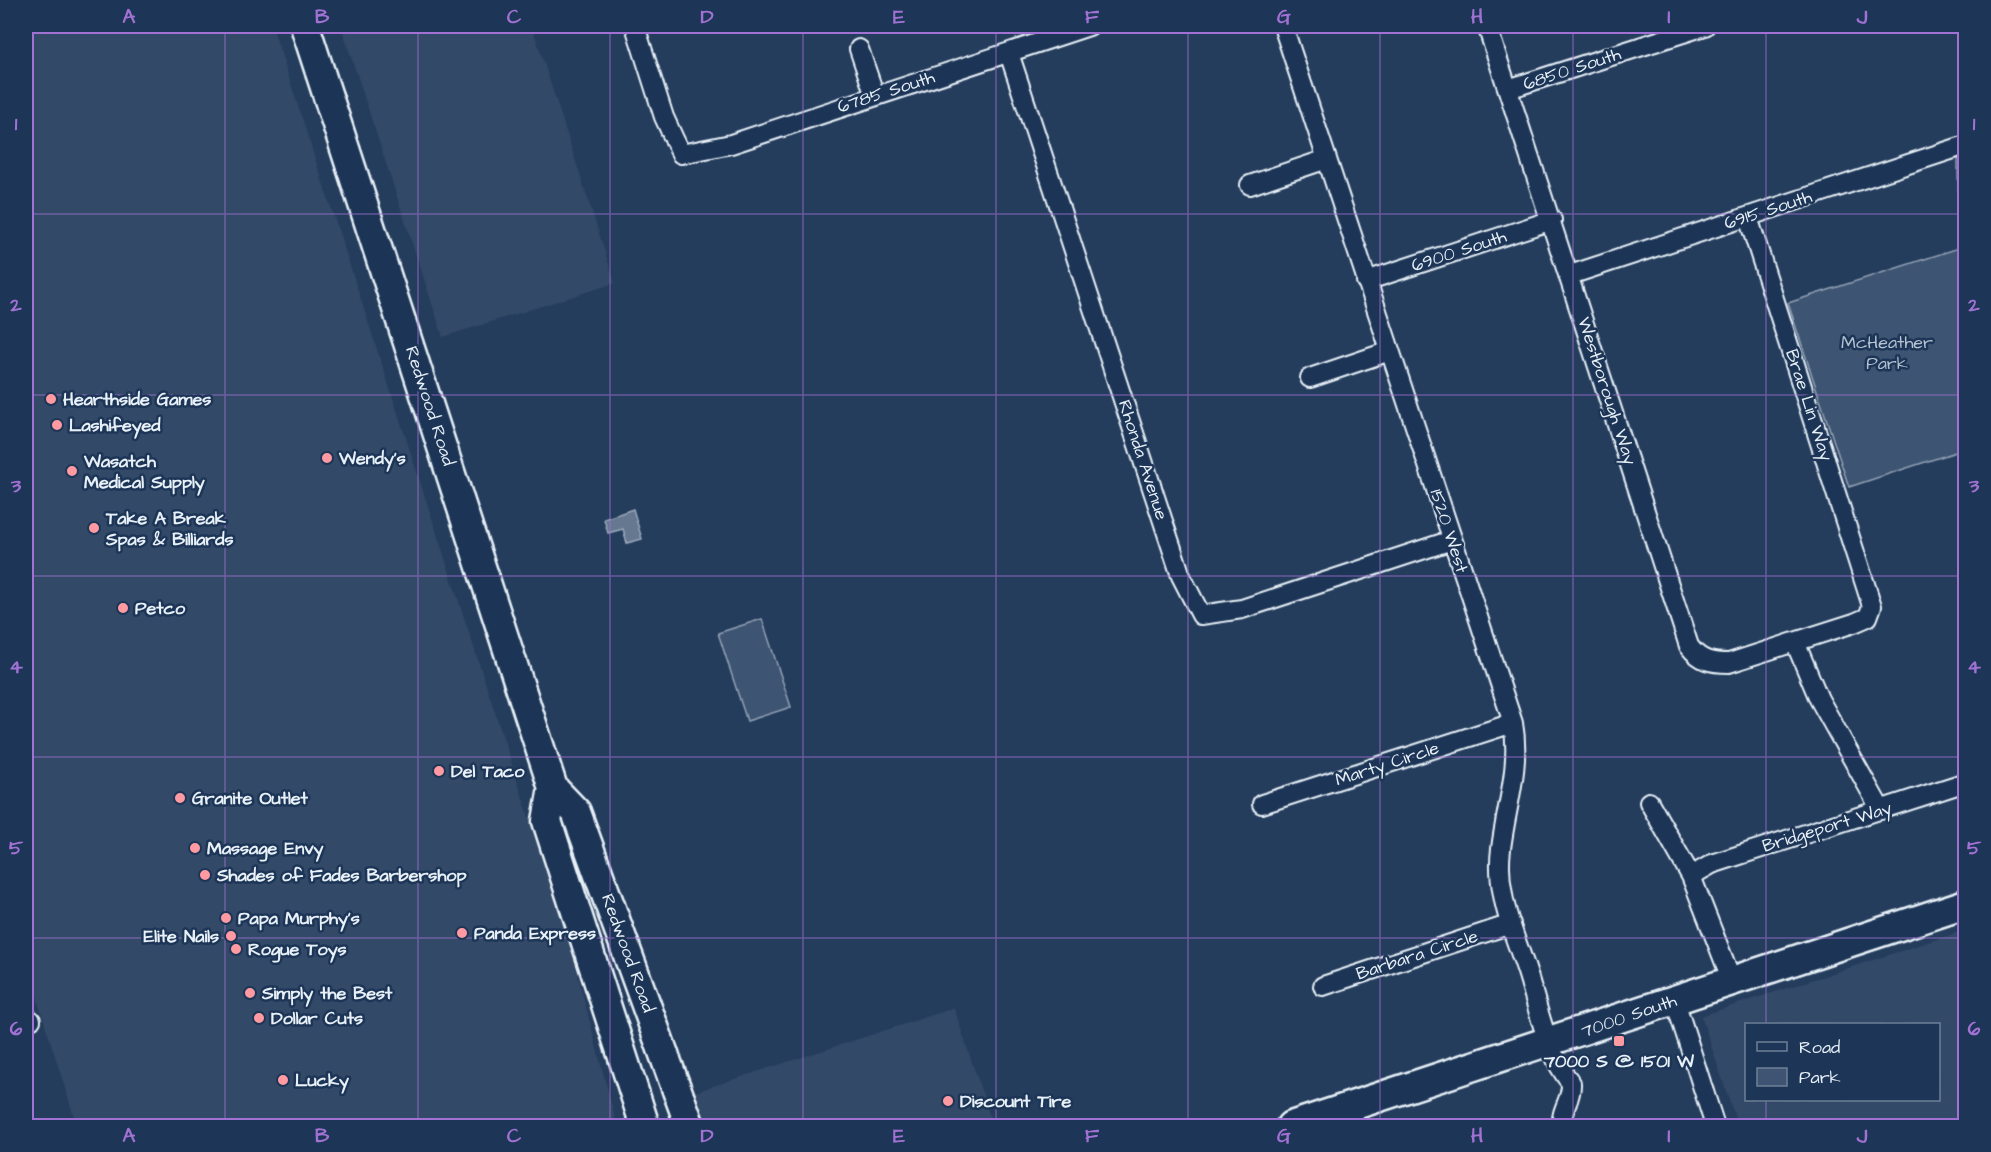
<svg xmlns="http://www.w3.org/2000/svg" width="1991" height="1152" font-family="'Architects Daughter',sans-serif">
<rect width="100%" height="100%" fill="#253d5d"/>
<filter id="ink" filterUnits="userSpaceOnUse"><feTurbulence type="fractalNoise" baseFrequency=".0167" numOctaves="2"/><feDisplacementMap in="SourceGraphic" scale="12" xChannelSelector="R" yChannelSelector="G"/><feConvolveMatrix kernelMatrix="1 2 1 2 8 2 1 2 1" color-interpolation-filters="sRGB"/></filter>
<g filter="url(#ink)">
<!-- built -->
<path fill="#334a68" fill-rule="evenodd" d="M26,26H272L567,934L617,1126H77L39,1005L26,948Z
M341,26H532L615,283L443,337Z
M1965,930V1126H1738L1701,1016ZM1746,1024H1938V1100H1746Z
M954,1008L993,1126H706L695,1092Z"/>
<!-- green -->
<path fill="#3e5472" stroke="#93a2b5" stroke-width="1.5" d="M1965,157V449L1849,487L1788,303L1959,248L1958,159Z
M762,619L791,707L747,721L718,633Z"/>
<!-- water -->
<path fill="#657890" stroke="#99a8ba" stroke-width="1.5" d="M633,509L642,539L627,543L623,529L608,533L604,519Z"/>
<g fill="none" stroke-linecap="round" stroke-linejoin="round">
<!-- street casing -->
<g stroke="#e8f1f8" stroke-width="22">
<path id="street" d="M635,26L664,117L681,154L731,144L1089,26
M1283,26L1513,723C1521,767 1506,806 1501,849C1499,864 1500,880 1503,895C1507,920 1518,945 1526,969C1538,1005 1546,1054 1571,1083C1572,1101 1560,1109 1562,1126
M1487,26L1689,646C1700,661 1711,663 1729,663L1854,623L1868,617L1872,606L1748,217
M859,49L875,96
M1009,53L1181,576L1201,615L1242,609L1452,540
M1508,89L1705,26
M1250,185L1327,159
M1570,275L1966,145
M1366,281L1552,220
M1310,378L1390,351
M1795,642L1819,699L1881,810
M1649,802L1691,876L1732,981
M1262,804L1513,723
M1691,876L1712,864L1966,782
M1323,986L1511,924
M1675,1001L1715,1126
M26,1022L31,1020"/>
</g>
<!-- primary casing -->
<g stroke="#e8f1f8" stroke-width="33">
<path id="primary" d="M305,26L553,788L576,812L690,1126
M553,788L547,821L645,1126
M1291,1126L1966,904"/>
</g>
<!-- street -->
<use href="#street" stroke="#1d3557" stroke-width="18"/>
<!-- primary -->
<use href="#primary" stroke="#1d3557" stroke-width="28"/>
</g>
</g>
<!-- grid -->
<path fill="none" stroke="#a171d3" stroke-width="1.5" stroke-opacity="0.55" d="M225,26V1126M418,26V1126M610,26V1126M803,26V1126M996,26V1126M1188,26V1126M1380,26V1126M1573,26V1126M1766,26V1024M26,214H1966M26,395H1966M26,576H1966M26,757H1966M26,938H1966M1766,1100V1126"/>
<!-- markers -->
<g fill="#ff9aa2" stroke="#1d3557" stroke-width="2">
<circle cx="51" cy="399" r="6"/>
<circle cx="57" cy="425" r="6"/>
<circle cx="327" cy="458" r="6"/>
<circle cx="72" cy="471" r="6"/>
<circle cx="94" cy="528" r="6"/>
<circle cx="123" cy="608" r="6"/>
<circle cx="439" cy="771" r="6"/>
<circle cx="180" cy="798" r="6"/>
<circle cx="195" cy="848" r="6"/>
<circle cx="205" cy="875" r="6"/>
<circle cx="226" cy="918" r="6"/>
<circle cx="462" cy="933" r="6"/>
<circle cx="231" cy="936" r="6"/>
<circle cx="236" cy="949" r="6"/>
<circle cx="250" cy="993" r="6"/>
<circle cx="259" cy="1018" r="6"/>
<rect x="1613" y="1035" width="12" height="12" rx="3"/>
<circle cx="283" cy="1080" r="6"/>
<circle cx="948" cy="1101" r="6"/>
</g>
<g text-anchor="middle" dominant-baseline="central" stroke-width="5" stroke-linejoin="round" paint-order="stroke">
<!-- street labels -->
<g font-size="18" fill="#e8f1f8" stroke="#1d3557">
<text transform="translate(1572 69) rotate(-18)">6850 South</text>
<text transform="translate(886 92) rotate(-18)">6785 South</text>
<text transform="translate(1768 210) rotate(-18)">6915 South</text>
<text transform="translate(1459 251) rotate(-18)">6900 South</text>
<text transform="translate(1607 391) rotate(72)">Westborough Way</text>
<text transform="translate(1809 405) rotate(72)">Brae Lin Way</text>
<text transform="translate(430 406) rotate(72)">Redwood Road</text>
<text transform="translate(1143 460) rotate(72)">Rhonda Avenue</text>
<text transform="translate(1449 531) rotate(72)">1520 West</text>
<text transform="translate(1387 764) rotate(-18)">Marty Circle</text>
<text transform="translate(1827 827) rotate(-17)">Bridgeport Way</text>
<text transform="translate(628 953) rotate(70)">Redwood Road</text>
<text transform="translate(1417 955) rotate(-18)">Barbara Circle</text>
<text transform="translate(1629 1016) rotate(-19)">7000 South</text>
</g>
<!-- park labels -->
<g font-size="18" fill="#b5c2d0" stroke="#1d3557">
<text x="1887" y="342">McHeather<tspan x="1887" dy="21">Park</tspan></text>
</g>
<!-- poi labels -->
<g font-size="18" font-weight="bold" fill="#e8f1f8" stroke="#1d3557" text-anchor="start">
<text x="63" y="399">Hearthside Games</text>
<text x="69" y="425">Lashifeyed</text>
<text x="339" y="458">Wendy's</text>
<text x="84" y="461">Wasatch<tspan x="84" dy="21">Medical Supply</tspan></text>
<text x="106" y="518">Take A Break<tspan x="106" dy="21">Spas &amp; Billiards</tspan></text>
<text x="135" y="608">Petco</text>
<text x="451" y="771">Del Taco</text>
<text x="192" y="798">Granite Outlet</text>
<text x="207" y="848">Massage Envy</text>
<text x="217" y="875">Shades of Fades Barbershop</text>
<text x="238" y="918">Papa Murphy's</text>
<text x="474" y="933">Panda Express</text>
<text x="219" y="936" text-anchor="end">Elite Nails</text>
<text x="248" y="949">Rogue Toys</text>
<text x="262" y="993">Simply the Best</text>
<text x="271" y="1018">Dollar Cuts</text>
<text x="1619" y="1061" text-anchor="middle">7000 S @ 1501 W</text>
<text x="295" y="1080">Lucky</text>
<text x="960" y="1101">Discount Tire</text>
</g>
</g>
<!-- margin -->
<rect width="1991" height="1152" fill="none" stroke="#1d3557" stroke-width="66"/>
<!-- legend -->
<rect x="1745" y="1023" width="195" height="78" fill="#1d3557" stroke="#6e8097" stroke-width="1.5"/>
<rect x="1757" y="1042" width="30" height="9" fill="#1d3557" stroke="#6e8097" stroke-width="1.5"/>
<text x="1799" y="1053" font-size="18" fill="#e8f1f8">Road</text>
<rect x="1757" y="1068" width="30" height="18" fill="#3e5472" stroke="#6e8097" stroke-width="1.5"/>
<text x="1799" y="1083" font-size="18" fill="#e8f1f8">Park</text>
<rect x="33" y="33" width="1925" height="1086" fill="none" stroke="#a171d3" stroke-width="2"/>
<g font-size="20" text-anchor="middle" font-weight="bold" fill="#a171d3">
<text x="129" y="23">A</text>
<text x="322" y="23">B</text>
<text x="514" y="23">C</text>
<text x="707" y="23">D</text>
<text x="899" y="23">E</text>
<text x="1092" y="23">F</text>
<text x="1284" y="23">G</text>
<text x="1477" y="23">H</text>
<text x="1669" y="23">I</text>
<text x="1862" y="23">J</text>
<text x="16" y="130">1</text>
<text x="1974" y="130">1</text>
<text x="16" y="311">2</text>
<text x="1974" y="311">2</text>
<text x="16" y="492">3</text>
<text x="1974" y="492">3</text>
<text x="16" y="673">4</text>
<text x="1974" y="673">4</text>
<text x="16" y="854">5</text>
<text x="1974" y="854">5</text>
<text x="16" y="1035">6</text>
<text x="1974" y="1035">6</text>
<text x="129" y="1142">A</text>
<text x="322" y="1142">B</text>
<text x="514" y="1142">C</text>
<text x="707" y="1142">D</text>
<text x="899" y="1142">E</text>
<text x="1092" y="1142">F</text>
<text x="1284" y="1142">G</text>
<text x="1477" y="1142">H</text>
<text x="1669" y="1142">I</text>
<text x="1862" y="1142">J</text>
</g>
</svg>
